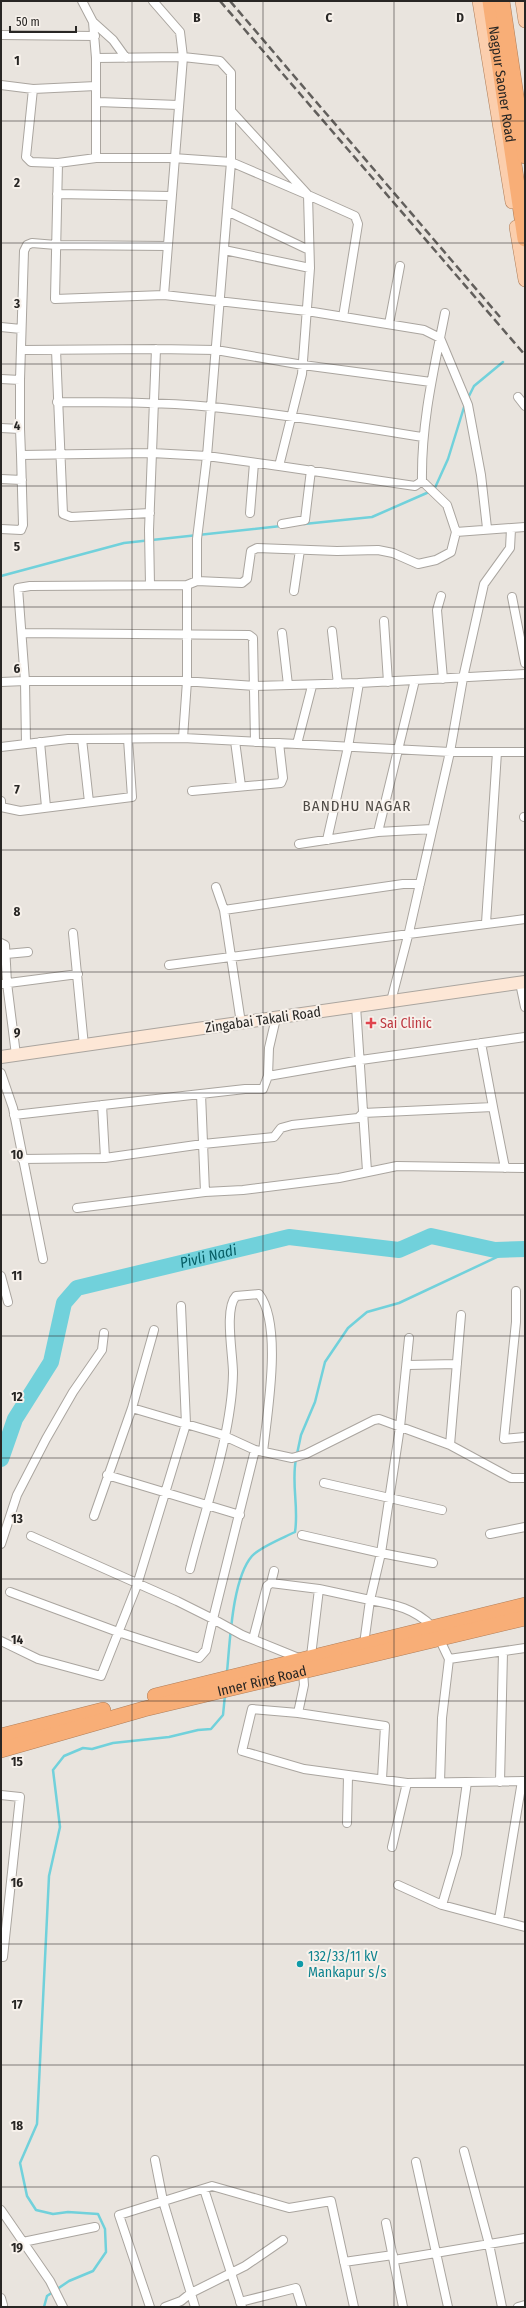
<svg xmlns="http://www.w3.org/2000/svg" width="526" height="2308" font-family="'Fira Sans Condensed',sans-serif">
<rect width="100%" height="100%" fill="#e9e4de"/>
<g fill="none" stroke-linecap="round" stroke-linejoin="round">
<!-- stream -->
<path stroke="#71d1db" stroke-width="2.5" d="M468,398L474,386L503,362
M434,490L448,459L465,404
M304,524L372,517L429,492
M1,576L124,543L281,526
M297,1454L301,1435L315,1402L325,1362L348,1328L367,1312L399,1303L512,1250
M227,1672C230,1642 232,1579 252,1556C260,1547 283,1538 295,1532C299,1507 291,1483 296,1459
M44,2307L47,2296L69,2281L93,2271L106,2252L105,2229L98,2214L68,2212L53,2214L36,2210L27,2196L20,2163L37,2124L49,1876L60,1827L53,1770L64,1756L83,1748L92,1749L113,1743L169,1737L198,1730L211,1729L223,1715L225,1695"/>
<!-- river -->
<path stroke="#71d1db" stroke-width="16" id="s1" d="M1,1459L15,1419L51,1362L64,1303L77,1288L289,1237L399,1250L431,1236L495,1250L525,1249"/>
<!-- street casing -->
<g stroke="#aaa59f" stroke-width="10">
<path id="street" d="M82,1L93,22L113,40L126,58
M153,1L180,32L183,57L164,295
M93,22L96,58
M1,35L95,36
M1,85L33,89L96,86V158L58,163L31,162L26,157L33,89
M96,86V58L183,57L220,61L231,73V162L207,456L197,539V581
M98,102L178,105
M232,112L308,195L355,216L358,224L343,317
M58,163L55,299L164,295L307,311L424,330L440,338L468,405L481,475L487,528
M57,194L170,196
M227,211L309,250
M224,250L310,268
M445,313C434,369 421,423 422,481L447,505L456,532L525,527
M389,324L400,266
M1,327L21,329
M21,350L156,349L216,350L303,365L431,382
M56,350L63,514L71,517L150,513
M1,379L20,380
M518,397L525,406
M57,402C109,402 160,402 212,407C283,414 353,426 423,437
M1,428L20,429L21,455L152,453L207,456L279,466L302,374L310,268L308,195L231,162L173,158H96
M20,429V380L24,251L27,245L32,243L56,245L167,246
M279,466L415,486L422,481
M1,479L22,480
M250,513L254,463
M282,524L305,520L311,470
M1,529L21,530L23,525L21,455
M150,585L149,530L156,349
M294,591L300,550
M441,596L437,610L443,679
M512,597L525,663
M384,621L388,682
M332,631L338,684
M22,633L249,635L253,638L255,742
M282,633L288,685
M1,682L25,681L18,588L30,586L187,585L197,581L242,583L247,579L251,551L257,548L337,551L378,550L393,553L418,564L436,560L451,552L456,532
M183,738L187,681V585
M82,739L89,802
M235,741L241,786
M40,742L46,807
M26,744L25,681H183L255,686L359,683
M297,744L312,686
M1,747L68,739L183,738L450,752H525
M192,791L281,783L283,778L279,743
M1,801V807L20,811L132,797L128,739
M524,817H525
M378,832L415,680
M327,840L348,747L359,683L525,674
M299,844L378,832L432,829
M216,887L224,910L241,1023
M224,910L403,884H420
M486,923L497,752
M73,933L84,1046
M1,943L5,945L7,983L16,1055
M6,954L28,952
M169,965L525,919
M520,983L525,1007
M1,984L78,974
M391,1001L409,932L450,752L463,678L484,584L510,548L511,529
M356,1006L367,1171
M481,1043L493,1107
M1,1073L13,1108L43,1259
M268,1076L269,1048L276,1018
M201,1094L205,1192L243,1190L339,1178L397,1166L525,1168
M102,1105L105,1158
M14,1115L245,1089H263L268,1076L361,1060L525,1037
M22,1159L105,1158L203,1144L274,1137L281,1128L292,1125L358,1118L363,1113L493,1107L505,1168
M77,1208L205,1192
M1,1276L8,1302
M516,1291V1322L504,1439L525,1437
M409,1338L400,1427L381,1553L370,1600C397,1605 413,1608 433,1627
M408,1365L457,1364
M132,1408L154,1330
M450,1445L461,1315
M107,1475L240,1515
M324,1483L442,1510
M94,1516L132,1408L220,1434L255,1450L292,1458L306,1454L374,1420L379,1419L450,1445L511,1478H525
M490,1534L525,1527
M302,1535L381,1553L433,1563
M31,1536L177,1601L213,1619L255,1450
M1,1544L17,1495L46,1439L73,1392L102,1350L104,1333
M190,1569C205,1509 232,1434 233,1373C233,1354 224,1309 236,1296L259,1294C283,1325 267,1414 263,1452
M271,1583L319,1589L370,1600L364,1644
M10,1592L118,1632L199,1658L206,1650L213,1619L242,1635L301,1659
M439,1638L449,1659L525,1648
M253,1639L267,1586L271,1583L274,1571
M1,1641L38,1659L101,1676L137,1585L186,1424L181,1306
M311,1656L319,1589
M303,1672L304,1685L298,1713L252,1709L242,1751L304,1769L407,1783L525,1781
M298,1713L385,1726L382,1779
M440,1782L442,1718L449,1659
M500,1782L503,1652
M1,1795L20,1797L3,1957H1
M347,1823L348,1776
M392,1847L407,1783
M398,1885L442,1905L525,1927
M442,1905L457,1854L467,1782
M499,1920L522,1781
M464,2151L489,2244L502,2307
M155,2160L163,2201L195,2307
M416,2162L448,2307
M204,2189L242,2307
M1,2210L50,2281L63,2307
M386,2223L403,2307
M23,2242L95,2227
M394,2260L525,2238
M344,2262L393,2255
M1,2298L3,2305L1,2307
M240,2302L296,2288L302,2307
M150,2307L119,2215L212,2186L289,2208L331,2201L354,2307
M165,2307L181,2301L191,2293L245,2266L283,2240
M518,2307L525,2305"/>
</g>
<!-- secondary casing -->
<g stroke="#aaa59f" stroke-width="14">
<path id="secondary" d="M1,1057L525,982"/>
</g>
<!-- primary casing -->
<g stroke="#af7e5a" stroke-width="14">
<path id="primary" d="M479,1L512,202
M522,1L525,21
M516,227L525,280"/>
</g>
<!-- highway casing -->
<g stroke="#af7e5a" stroke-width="16">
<g id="highway">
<path id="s2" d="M490,1L525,239"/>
<path d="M502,1L525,156"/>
<path d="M155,1696L525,1605"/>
<path d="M1,1736L103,1710"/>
<path id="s3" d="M1,1750L144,1709L525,1618"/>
</g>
</g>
<!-- street -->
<use href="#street" stroke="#fff" stroke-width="8"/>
<!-- secondary -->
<use href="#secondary" stroke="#fde7d6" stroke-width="12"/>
<!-- primary -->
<use href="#primary" stroke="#fbcead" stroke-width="13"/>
<!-- highway -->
<use href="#highway" stroke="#f8ae77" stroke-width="15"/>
<!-- rail -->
<path stroke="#625f5c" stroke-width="2.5" stroke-dasharray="8 4" stroke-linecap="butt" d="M220,1L525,355
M230,1L500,317"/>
</g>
<!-- grid -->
<path fill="none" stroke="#282624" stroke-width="1" stroke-opacity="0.55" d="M132,1V2307M263,1V2307M394,1V2307M1,121H525M1,243H525M1,364H525M1,486H525M1,607H525M1,729H525M1,850H525M1,972H525M1,1093H525M1,1215H525M1,1336H525M1,1458H525M1,1579H525M1,1701H525M1,1822H525M1,1944H525M1,2065H525M1,2187H525"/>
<!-- markers -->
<path fill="#e0444e" stroke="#f7f1eb" stroke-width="1.5" d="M369 1017h4v4h4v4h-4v4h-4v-4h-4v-4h4z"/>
<circle fill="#0f9aa8" stroke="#f7f1eb" stroke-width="1.5" cx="300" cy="1964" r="4"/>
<g text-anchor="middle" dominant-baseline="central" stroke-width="4" stroke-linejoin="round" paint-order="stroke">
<!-- street labels -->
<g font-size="14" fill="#282624" stroke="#f7f1eb">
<text stroke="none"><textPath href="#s2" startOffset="84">Nagpur Saoner Road</textPath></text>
<text transform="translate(263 1020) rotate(-8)">Zingabai Takali Road</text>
<text stroke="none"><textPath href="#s3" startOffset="270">Inner Ring Road</textPath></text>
</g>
<!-- health labels -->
<g font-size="14" fill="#be3a42" stroke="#f7f1eb" text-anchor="start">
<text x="380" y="1023">Sai Clinic</text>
</g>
<!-- culture labels -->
<g font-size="14" fill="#0d838f" stroke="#f7f1eb" text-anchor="start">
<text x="308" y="1956">132/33/11 kV<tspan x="308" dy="16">Mankapur s/s</tspan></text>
</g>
<!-- neighbourhood labels -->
<g font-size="15" letter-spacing="1" fill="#4e4a45" stroke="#f7f1eb">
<text x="357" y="806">BANDHU NAGAR</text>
</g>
<!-- water labels -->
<g font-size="15" font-style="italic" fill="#065e65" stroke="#f7f1eb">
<text stroke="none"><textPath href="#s1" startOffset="325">Pivli Nadi</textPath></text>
</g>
</g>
<g font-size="13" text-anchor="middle" font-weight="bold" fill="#282624" stroke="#f7f1eb" stroke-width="4" stroke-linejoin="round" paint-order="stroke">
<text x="197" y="22">B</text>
<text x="329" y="22">C</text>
<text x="460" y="22">D</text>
<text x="17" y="65">1</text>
<text x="17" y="187">2</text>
<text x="17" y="308">3</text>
<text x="17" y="430">4</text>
<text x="17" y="551">5</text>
<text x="17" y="673">6</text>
<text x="17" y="794">7</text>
<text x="17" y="916">8</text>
<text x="17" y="1037">9</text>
<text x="17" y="1159">10</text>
<text x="17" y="1280">11</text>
<text x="17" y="1401">12</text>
<text x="17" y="1523">13</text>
<text x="17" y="1644">14</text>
<text x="17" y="1766">15</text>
<text x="17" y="1887">16</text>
<text x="17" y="2009">17</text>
<text x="17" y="2130">18</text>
<text x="17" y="2252">19</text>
</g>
<!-- border -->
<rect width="526" height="2308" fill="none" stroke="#282624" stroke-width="4"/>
<!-- scale -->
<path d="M10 26v6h66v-6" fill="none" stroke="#282624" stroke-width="2"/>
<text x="16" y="26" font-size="12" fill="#282624" stroke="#f7f1eb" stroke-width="3" paint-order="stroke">50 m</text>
</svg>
